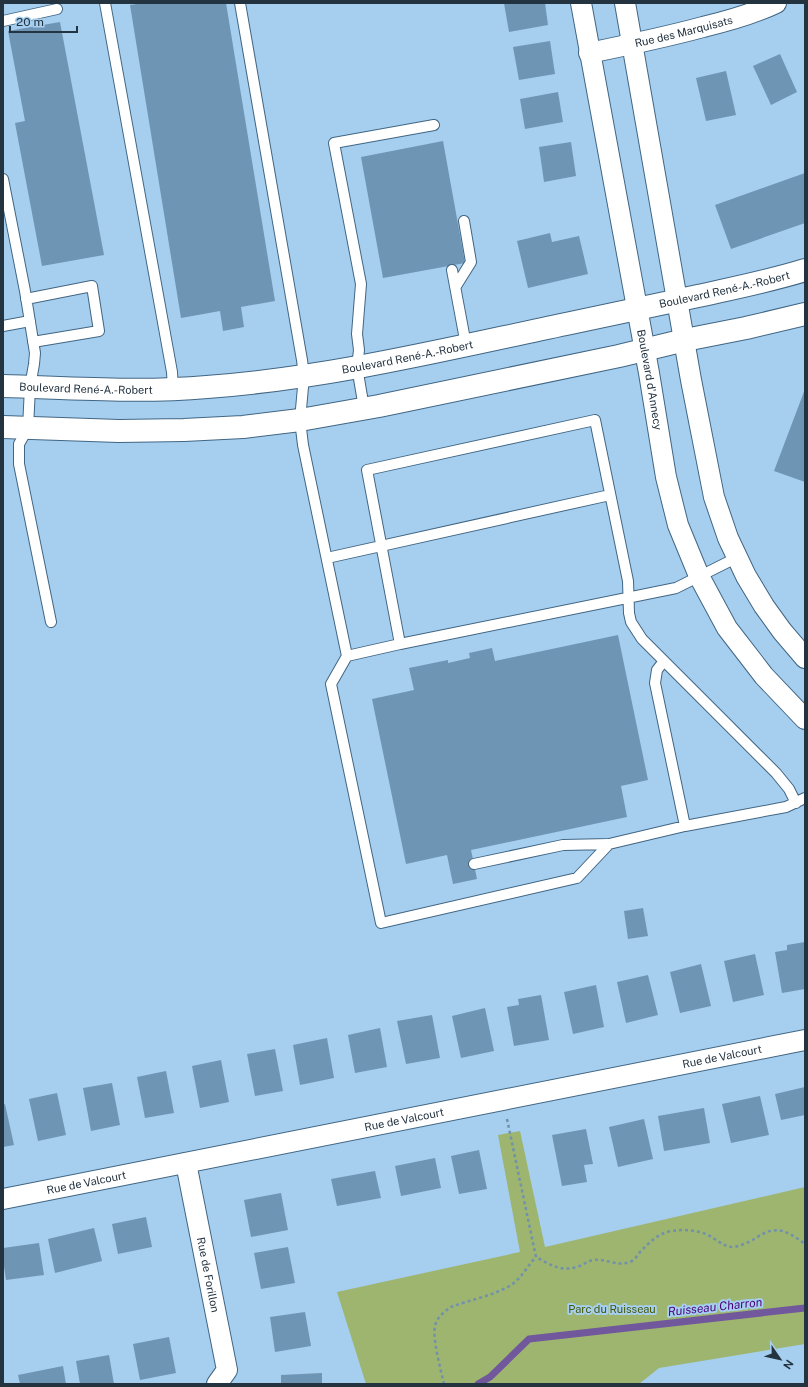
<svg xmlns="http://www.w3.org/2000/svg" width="808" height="1387" font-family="'Public Sans',sans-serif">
<rect width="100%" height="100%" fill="#a6ceef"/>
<!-- green -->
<path fill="#9eb570" d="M520,1131L545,1247L805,1187V1344L659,1368L639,1384H366L337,1292L520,1252L498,1135Z"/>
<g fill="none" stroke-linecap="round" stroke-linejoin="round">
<!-- stream -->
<path stroke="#71579c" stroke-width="7" d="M478,1384L490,1377L529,1339L805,1308"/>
</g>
<!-- building -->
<path fill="#6f95b5" d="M143,3H226L275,301L241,307L244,327L223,331L220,311L181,318L130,5Z
M504,3H545L548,25L509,32Z
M60,22L104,255L42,266L15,123L25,121L8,31Z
M550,41L555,74L519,80L513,47Z
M780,54L797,92L771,105L753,66Z
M726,71L736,115L706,121L696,78Z
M558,92L563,122L525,129L520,99Z
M443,141L465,263L383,278L361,157Z
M571,142L576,176L544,182L539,147Z
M805,173V223L731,249L715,205Z
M550,233L552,242L579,236L588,274L528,288L517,241Z
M805,389V482L774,471Z
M618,635L648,780L621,786L627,817L471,850L477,879L453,884L447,855L406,864L372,699L414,690L409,668L448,660V663L470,658L469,653L492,648L495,661Z
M643,908L648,936L628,939L624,911Z
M805,942V989L782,993L775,952L787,950V945Z
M755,954L764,995L733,1002L724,961Z
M701,964L711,1006L680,1013L670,972Z
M648,975L658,1015L626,1023L617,982Z
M596,985L604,1027L573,1034L564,992Z
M541,995L549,1040L514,1046L507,1007L519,1005L518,999Z
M485,1008L494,1051L461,1058L452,1016Z
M432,1015L440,1058L406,1064L397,1021Z
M380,1028L387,1067L355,1073L348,1035Z
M327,1038L334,1078L300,1085L293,1045Z
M275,1049L283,1091L255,1096L247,1054Z
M221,1060L229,1102L200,1108L192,1066Z
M166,1071L174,1113L145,1118L137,1077Z
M112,1083L120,1125L91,1131L83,1088Z
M805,1087V1115L781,1120L775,1094Z
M57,1093L66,1135L38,1141L29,1099Z
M760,1096L769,1135L731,1143L722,1104Z
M5,1104L14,1145L3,1147V1105Z
M704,1108L710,1143L664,1151L658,1116Z
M644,1119L653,1159L618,1167L609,1127Z
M586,1129L593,1164L584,1165L587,1182L562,1186L552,1135Z
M479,1150L487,1189L459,1194L451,1156Z
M435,1158L441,1188L401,1196L395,1166Z
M375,1171L381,1198L337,1206L331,1179Z
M281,1193L288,1230L251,1237L244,1200Z
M146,1217L152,1247L118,1254L112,1224Z
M94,1228L102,1261L55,1273L48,1239Z
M39,1243L44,1275L6,1280L3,1259V1248Z
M288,1247L295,1283L261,1289L254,1253Z
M305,1312L311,1346L275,1352L270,1317Z
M169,1337L176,1373L140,1380L133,1344Z
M109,1355L114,1384H80L76,1361Z
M63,1366L66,1384H20L18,1375Z
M322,1373V1384H281V1375Z"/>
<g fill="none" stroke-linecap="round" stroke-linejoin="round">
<!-- service casing -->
<g stroke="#416683" stroke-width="12">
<path id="service" d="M105,3L172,372L173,389
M240,3L302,360L304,376L300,420L303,445L347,656L331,684L381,923L577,878L609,844L685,826
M3,21L57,9
M3,179L25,291L35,353L34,364L30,387L28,428L19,444V464L51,622
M452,270L466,345
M456,286L471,262L464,221
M26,299L92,286L99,331L33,342
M3,326L30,321
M364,408L357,367L359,350L357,334L361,284L334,143L434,125
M327,558L610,495
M400,644L367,470L595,420L628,581L629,613L631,622L642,639L776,773L789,789L796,803
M347,656L400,644L676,588L736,558
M664,661L657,670L655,683L685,826L786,807L805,798
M474,864L563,845L609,844"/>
</g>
<!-- minor casing -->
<g stroke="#416683" stroke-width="22">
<g id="minor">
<path id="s1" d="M581,3L649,373L666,477L678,525L699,576L727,628L764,676L805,719"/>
<path d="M625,3L691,380L714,497L728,538L746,576L764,606L782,631L805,658"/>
<path id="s2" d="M589,53C628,45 666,37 703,27C728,21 753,14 776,3"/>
<path id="s3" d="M186,1163L227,1370L217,1384"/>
<path id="s4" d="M3,1199L805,1040"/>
</g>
</g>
<!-- tertiary casing -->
<g stroke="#416683" stroke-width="24">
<g id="tertiary">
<path id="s5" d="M3,386C71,388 140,393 207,387C329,378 447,349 566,324C610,315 654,305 698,296C734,288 770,281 805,270"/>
<path d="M3,427L119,431L184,430L243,427L300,420L379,406L619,356L685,340L746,328L805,314"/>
</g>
</g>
<!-- path -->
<path stroke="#7291aa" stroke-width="2.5" stroke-dasharray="3 3" stroke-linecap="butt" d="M507,1119L536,1257C549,1264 561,1272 576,1267C582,1266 587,1261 593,1260C607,1258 617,1268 632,1261C635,1259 638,1255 640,1252C650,1242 658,1233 672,1231C683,1229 695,1230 706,1234C715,1238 723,1247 733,1247C741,1246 749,1242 756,1238C776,1224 787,1231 805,1244
M444,1384C441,1371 432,1337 435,1326C437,1317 444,1312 451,1307C469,1300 496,1295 511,1285C522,1278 527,1266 536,1257"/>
<!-- service -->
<use href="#service" stroke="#fff" stroke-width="10"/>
<!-- minor -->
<use href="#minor" stroke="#fff" stroke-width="20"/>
<!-- tertiary -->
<use href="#tertiary" stroke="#fff" stroke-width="22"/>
</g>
<g text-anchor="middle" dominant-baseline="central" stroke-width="4" stroke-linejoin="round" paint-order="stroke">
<!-- street labels -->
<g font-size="11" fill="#233340" stroke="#a6ceef">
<text stroke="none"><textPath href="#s2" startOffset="97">Rue des Marquisats</textPath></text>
<text stroke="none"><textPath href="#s5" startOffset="731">Boulevard René-A.-Robert</textPath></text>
<text stroke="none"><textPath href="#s5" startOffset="407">Boulevard René-A.-Robert</textPath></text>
<text stroke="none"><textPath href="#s1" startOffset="383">Boulevard d'Annecy</textPath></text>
<text stroke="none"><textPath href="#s5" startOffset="83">Boulevard René-A.-Robert</textPath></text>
<text stroke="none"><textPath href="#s4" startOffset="733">Rue de Valcourt</textPath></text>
<text stroke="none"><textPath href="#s4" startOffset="409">Rue de Valcourt</textPath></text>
<text stroke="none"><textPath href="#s4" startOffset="85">Rue de Valcourt</textPath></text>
<text stroke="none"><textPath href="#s3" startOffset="114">Rue de Forillon</textPath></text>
</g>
<!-- park labels -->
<g font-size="11" fill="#445804" stroke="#a6ceef">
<text x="612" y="1309">Parc du Ruisseau</text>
</g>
<!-- water labels -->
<g font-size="12" font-style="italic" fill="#4b027b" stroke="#a6ceef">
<text transform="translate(715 1307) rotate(-6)">Ruisseau Charron</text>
</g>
</g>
<!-- border -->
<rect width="808" height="1387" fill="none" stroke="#233340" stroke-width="8"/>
<!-- north arrow -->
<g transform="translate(780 1359) rotate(124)" stroke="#a6ceef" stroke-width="3" paint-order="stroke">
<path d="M0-3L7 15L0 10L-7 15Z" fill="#233340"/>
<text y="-6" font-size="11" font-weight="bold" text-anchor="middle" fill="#233340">N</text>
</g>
<!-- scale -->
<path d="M10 26v6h67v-6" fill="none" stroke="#233340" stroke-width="2"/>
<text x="16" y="26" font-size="12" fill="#233340" stroke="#a6ceef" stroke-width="3" paint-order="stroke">20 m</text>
</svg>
